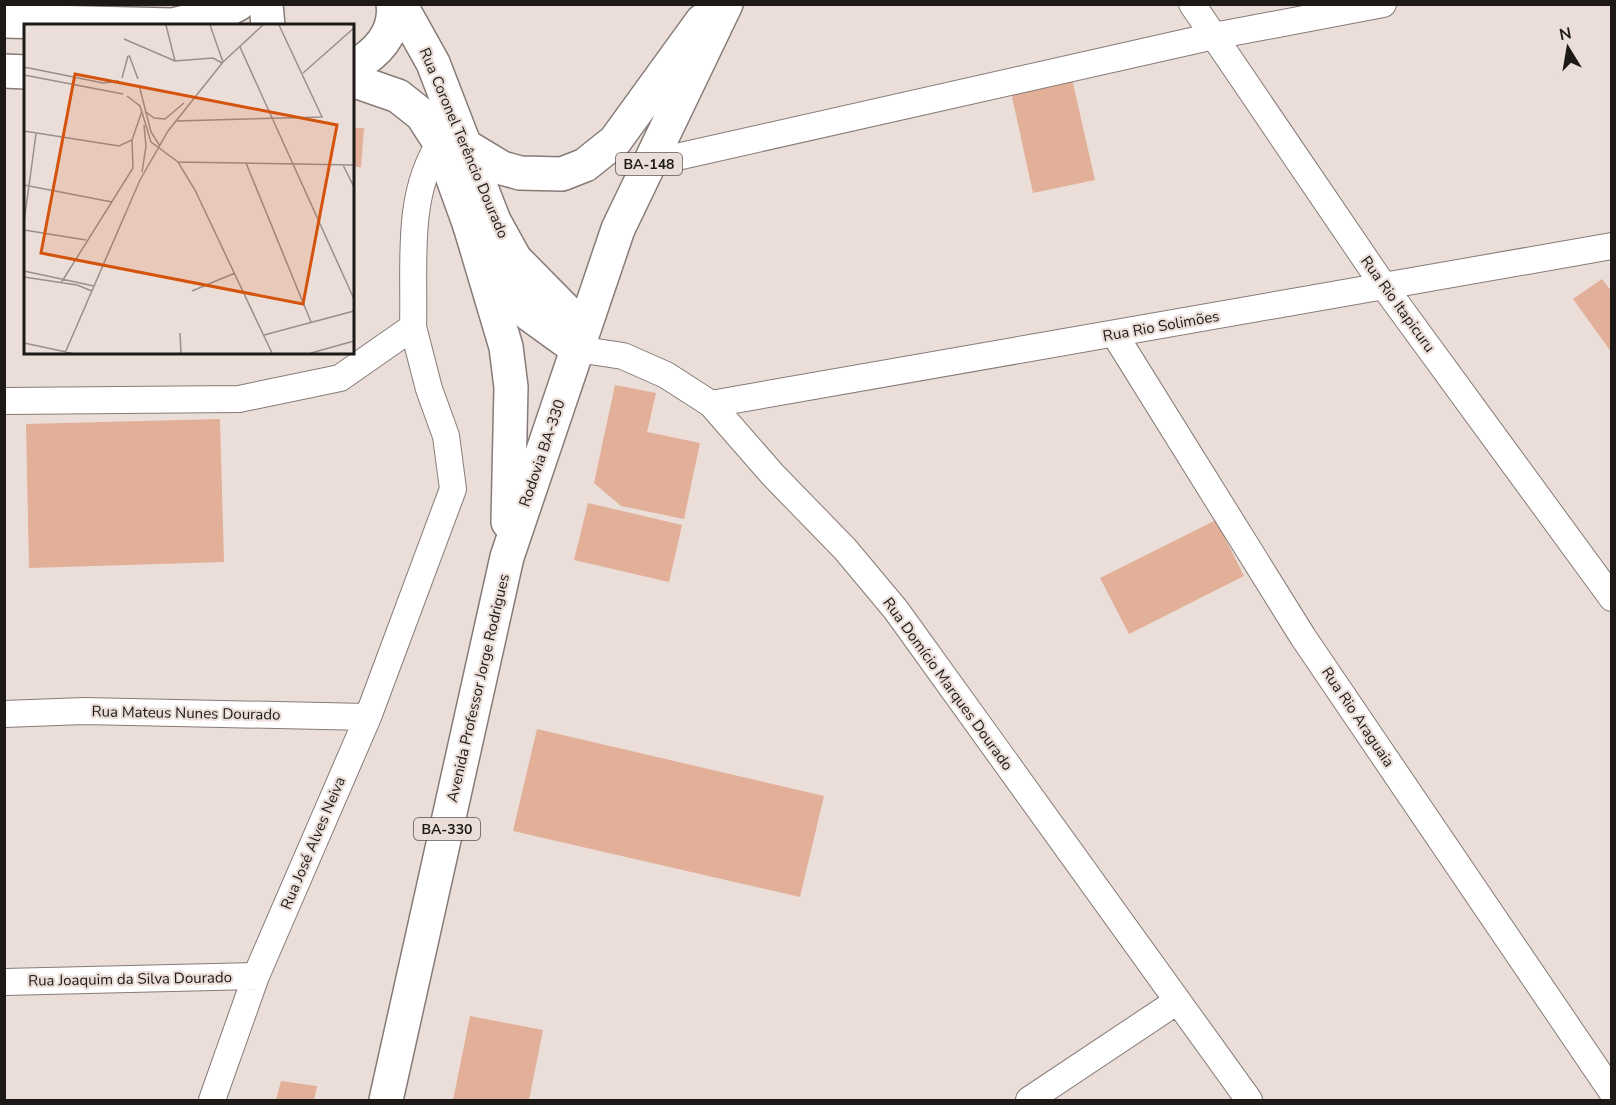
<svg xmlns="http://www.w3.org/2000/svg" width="1616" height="1105" font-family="'Nunito Sans',sans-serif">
<rect width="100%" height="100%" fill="#ebded9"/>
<!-- building -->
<path fill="#e2af99" d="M1072,79L1095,180L1033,193L1011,92Z
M352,128H364L361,167H352Z
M1602,279L1612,292V353L1573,299Z
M615,385L656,393L647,432L700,443L684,519L621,506L594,483Z
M220,419L224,562L29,568L26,424Z
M588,503L682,525L669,582L574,560Z
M1216,520L1244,576L1129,634L1100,578Z
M537,729L824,796L800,897L513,831Z
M470,1016L543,1030L529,1100H453Z
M281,1081L317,1086L314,1100H276Z"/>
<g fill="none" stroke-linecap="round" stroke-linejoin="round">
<!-- minor casing -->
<g stroke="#867b77" stroke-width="28">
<path id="minor" d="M1192,4L1383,285L1612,598
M650,163L1214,36L1383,4
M1115,335L1303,637L1612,1092
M577,349L623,356L666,375L711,404L773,475L845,549L896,610L1249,1100
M4,401L239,399L340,378L413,327C415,266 405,196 440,143
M711,404L1612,246
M4,714L84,711L368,717
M4,982L256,976
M212,1100L256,976L368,717L453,489L446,436L429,389L413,327
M1029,1100L1176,1002"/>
</g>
<!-- tertiary casing -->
<g stroke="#867b77" stroke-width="36">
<path id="tertiary" d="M266,4L268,26
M400,4L433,63L494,221L515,259L583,328
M4,21L173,25L221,13L238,4
M352,67C376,55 397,33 393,4
M4,71L26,72
M352,80L398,96L422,115L440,143L470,226L502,281L530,315L577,349"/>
</g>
<!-- primary casing -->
<g stroke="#867b77" stroke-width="36">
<path id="primary" d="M464,145L502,168L520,173L562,174L585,165L615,141L702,21
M470,226L506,347L511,387L508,522
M386,1100L507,557L618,229L726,4"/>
</g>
<!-- minor -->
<use href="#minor" stroke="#fff" stroke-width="26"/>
<!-- tertiary -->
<use href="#tertiary" stroke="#fff" stroke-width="33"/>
<!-- primary -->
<use href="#primary" stroke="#fff" stroke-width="33"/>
</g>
<g text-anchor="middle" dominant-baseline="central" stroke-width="4.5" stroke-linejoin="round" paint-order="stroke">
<!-- shield labels -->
<g fill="#ebded9" stroke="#5b5451" stroke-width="1.5">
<rect x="616" y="153" width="66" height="22" rx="4.5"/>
<rect x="414" y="818" width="66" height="22" rx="4.5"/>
</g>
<g font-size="14" font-weight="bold" fill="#1d1917">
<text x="649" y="164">BA-148</text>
<text x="447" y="829">BA-330</text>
</g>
<!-- street labels -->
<g font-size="15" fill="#1d1917" stroke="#ebded9">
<text transform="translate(464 143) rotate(67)">Rua Coronel Terêncio Dourado</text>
<text transform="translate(1398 304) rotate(54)">Rua Rio Itapicuru</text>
<text transform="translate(1161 326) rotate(-10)">Rua Rio Solimões</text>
<text transform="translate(542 453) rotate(-71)">Rodovia BA-330</text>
<text transform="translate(948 684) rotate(54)">Rua Domício Marques Dourado</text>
<text transform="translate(478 688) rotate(-77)">Avenida Professor Jorge Rodrigues</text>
<text transform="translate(186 713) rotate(1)">Rua Mateus Nunes Dourado</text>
<text transform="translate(1358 717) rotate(56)">Rua Rio Araguaia</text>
<text transform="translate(313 843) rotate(-67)">Rua José Alves Neiva</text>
<text transform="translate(130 979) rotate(-1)">Rua Joaquim da Silva Dourado</text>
</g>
</g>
<!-- overview -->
<g transform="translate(24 24)">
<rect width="330" height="330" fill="#ebded9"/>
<path fill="none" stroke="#998f8b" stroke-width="1.5" d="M142,1L151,37M186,1L199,38M100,15L151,37L189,34L198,39M216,23L330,275M105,31L114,55M0,43L79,59L95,57M279,49L330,4M0,51L99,70M98,54L104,32M115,61L127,108L136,122M103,72L116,82L127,118L154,138L171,166L248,329M122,88L130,94L141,95L160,79M152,97L298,93L255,1M0,107L95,122L108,116L118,87M154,138L330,141M222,139L287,298M319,141L330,163M118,148L122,122L120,101M0,161L88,178M0,198L12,110M0,206L62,216M0,247L70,262M0,253L53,261L68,267M37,259L109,144L108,116M168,267L211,249M156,309L157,329M240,311L330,287M0,319L47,329M41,329L116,156L144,107L199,38L239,1M287,329L330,317"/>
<path fill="#d4530d" fill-opacity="0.15" stroke="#d4530d" stroke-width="3" d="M51,50L313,101L279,280L17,229Z"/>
<rect width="330" height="330" fill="none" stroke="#1d1917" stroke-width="3"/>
</g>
<!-- border -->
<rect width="1616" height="1105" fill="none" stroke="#1d1917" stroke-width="12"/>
<!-- north arrow -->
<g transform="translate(1568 48) rotate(349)" stroke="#ebded9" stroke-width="4.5" paint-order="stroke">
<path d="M0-4.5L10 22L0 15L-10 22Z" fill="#1d1917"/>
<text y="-9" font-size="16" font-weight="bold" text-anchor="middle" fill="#1d1917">N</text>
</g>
</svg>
